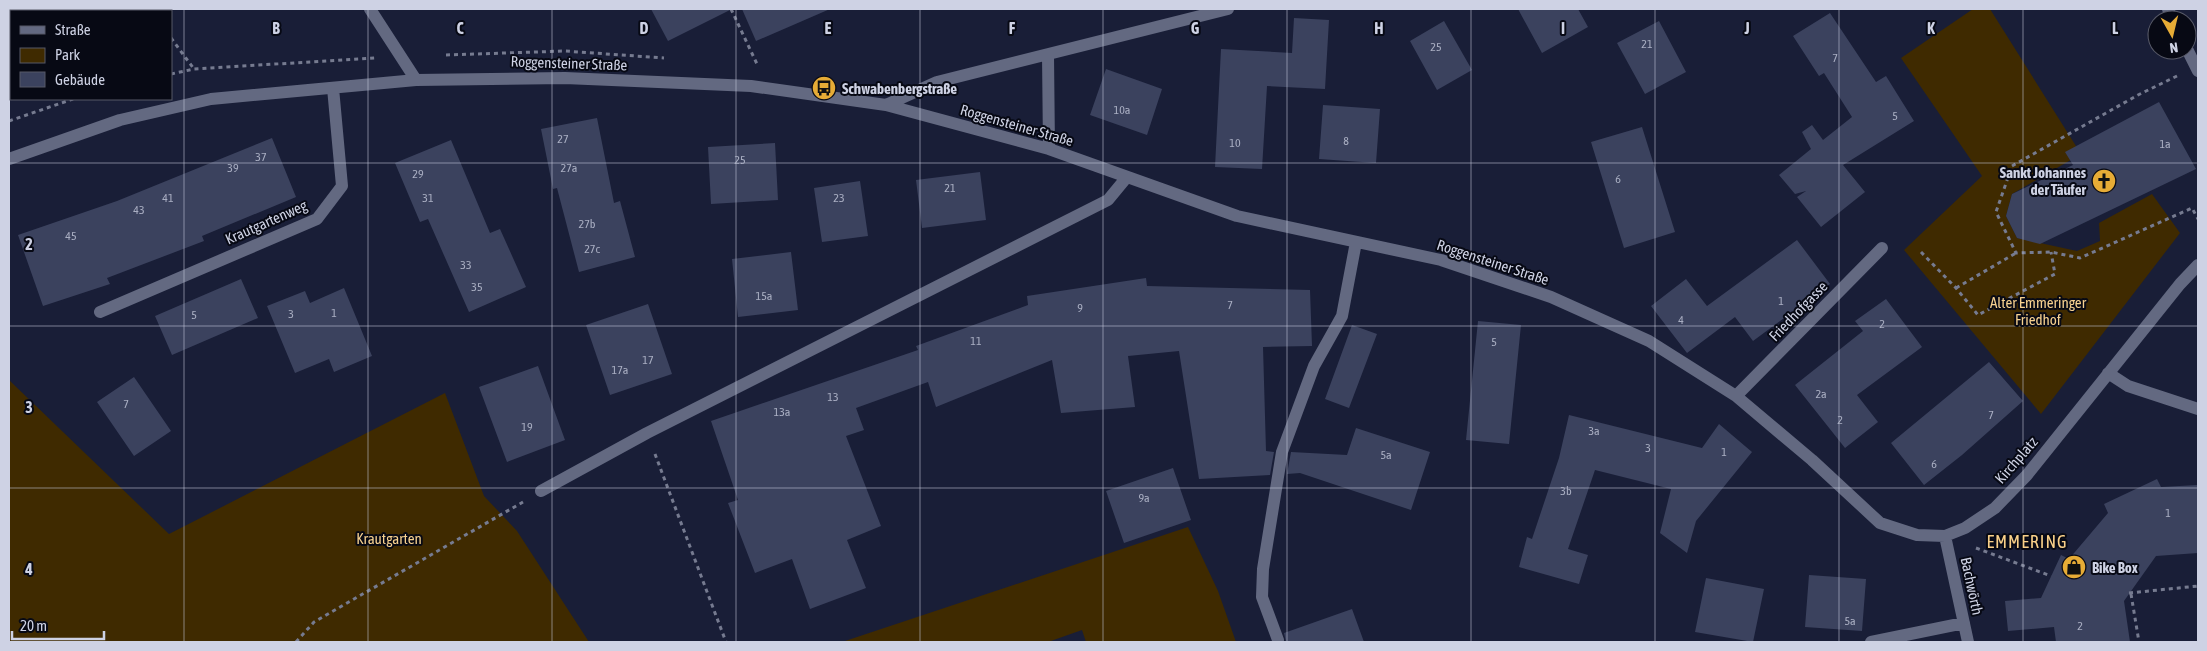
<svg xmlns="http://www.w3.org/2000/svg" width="2207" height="651" font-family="'Asap Condensed',sans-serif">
<rect width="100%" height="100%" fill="#191e37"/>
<!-- green -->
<path fill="#3f2a00" d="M1973,9H1990L2081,154L2012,194L2006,216L2017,238L2077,251L2100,241L2099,223L2152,194L2180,233L2041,414L1904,250L1982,176L1901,58Z
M9,380L169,534L445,393L484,496L517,531L589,642H9Z
M1188,527L1218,591L1236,642H1086L1082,630L1048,642H842Z"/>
<!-- building -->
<path fill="#3b425e" d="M651,9H732L668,41Z
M742,9H830L756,41Z
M1518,9H1578L1588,27L1542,53Z
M1830,13L1876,82L1886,76L1914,121L1843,165L1865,192L1821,227L1797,197L1806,191L1795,194L1779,175L1811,149L1802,132L1812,125L1823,140L1852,117L1824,73L1819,76L1793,36Z
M1294,18L1329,20L1325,89L1267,86L1262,169L1215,167L1221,49L1292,53Z
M1444,21L1472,70L1437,90L1410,41Z
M1659,21L1686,72L1645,94L1617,43Z
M1106,69L1162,89L1147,135L1090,115Z
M2159,102L2196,169L2040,244L2017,238L2006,216L2012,194L2073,165L2065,152Z
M1323,105L1380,109L1376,163L1319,159Z
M597,118L614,203L620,201L635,257L579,272L557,188L553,189L541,129Z
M1642,127L1675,232L1624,248L1591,142Z
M272,138L296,197L202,236L204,241L107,278L110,284L43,306L18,235L117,201Z
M451,140L490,233L500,229L526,287L469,312L428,219L420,222L395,163Z
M775,143L778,200L711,204L708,147Z
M980,172L986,220L922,228L916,180Z
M860,181L868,236L822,242L814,188Z
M1797,240L1830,284L1753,341L1735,317L1687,353L1651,306L1686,279L1707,306Z
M791,252L798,310L738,317L732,259Z
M1146,278L1147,286L1310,290L1312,346L1263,347L1266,451L1274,452L1270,475L1199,479L1179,351L1128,356L1135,407L1061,413L1052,360L936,407L928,382L856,408L864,430L846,436L881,526L847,540L866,588L810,609L792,559L755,573L728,503L738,500L711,421L918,350L916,346L1028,305L1027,296Z
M241,279L258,318L172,355L155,316Z
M344,288L372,356L334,372L329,359L295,373L267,306L305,291L310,303Z
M1886,299L1922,347L1857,395L1878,422L1845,448L1795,385L1863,331L1855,321Z
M648,304L672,374L610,395L586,325Z
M1478,321L1521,325L1509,444L1466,440Z
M1352,325L1377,334L1349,408L1325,399Z
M1989,362L2023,401L1962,455L1924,485L1891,443Z
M538,366L565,440L507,462L479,387Z
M134,377L171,431L134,456L97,402Z
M1569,415L1702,448L1719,424L1752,452L1696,521L1687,553L1660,533L1671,489L1595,470L1568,549L1588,555L1579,584L1519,567L1527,537L1532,539L1559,458Z
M1356,428L1430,452L1411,510L1300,473L1287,474L1291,452L1347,455Z
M1173,468L1191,520L1124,543L1106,491Z
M2157,479L2161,487L2198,485V553L2156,556L2124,601L2130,642H2056L2054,627L2008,631L2005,601L2041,598L2061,555L2069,559L2108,513L2104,504Z
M1809,575L1866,579L1862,631L1805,627Z
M1706,578L1764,589L1753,642L1695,632Z
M1352,609L1364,642H1286L1284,633Z"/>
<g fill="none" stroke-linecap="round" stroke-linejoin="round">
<!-- path -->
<path stroke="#767b90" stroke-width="3" stroke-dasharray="4 4" stroke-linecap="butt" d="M149,9L151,11
M731,9L757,64
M171,38L194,69
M446,55L565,51L664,58
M171,74L194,69L375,58
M2177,76L2138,95L2012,166L1996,212L2016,253L2051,252L2080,258L2192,208L2198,219
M9,121L73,99
M1921,252L1956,288L1978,315L2055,274L2051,252
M1956,288L2016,253
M655,454L726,642
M1976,548L2051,576
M2129,593L2198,586
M2131,594L2139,642
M296,642L314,622L523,502"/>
<!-- minor -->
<path stroke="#636981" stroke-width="12" d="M370,9L416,80
M2168,9L2173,20
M2187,49L2198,71
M1048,55L1049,149
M886,105L937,82L1228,9
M9,159L120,120L211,99L416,80L565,78L751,86L886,105L1049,149L1237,216L1441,260L1551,297L1649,341L1736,396L1812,460L1880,523L1917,535L1945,536L1965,528L1995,508L2027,475L2180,284L2198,265
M100,312L317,219L342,186L333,88
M2108,373L2128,386L2198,409
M1736,396L1882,248
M541,491L647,433L1108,200L1127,177
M1945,536L1968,642
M1278,640L1262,597L1263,569L1282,452L1314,366L1342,316L1356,242
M1871,642L1964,623"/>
</g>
<!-- grid -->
<path fill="none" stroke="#ced2e4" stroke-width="1" stroke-opacity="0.55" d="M184,9V642M368,9V642M552,9V642M736,9V642M920,9V642M1103,9V642M1287,9V642M1471,9V642M1655,9V642M1839,9V642M2023,9V642M9,163H2198M9,326H2198M9,488H2198"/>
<!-- icons -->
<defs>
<g id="bus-disc" transform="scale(1.25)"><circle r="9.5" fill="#e7ac36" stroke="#070914"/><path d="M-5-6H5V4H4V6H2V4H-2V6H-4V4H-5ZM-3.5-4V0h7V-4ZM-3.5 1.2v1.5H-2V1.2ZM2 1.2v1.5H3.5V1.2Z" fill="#111"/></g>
<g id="church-disc" transform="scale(1.25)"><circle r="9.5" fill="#e7ac36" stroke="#070914"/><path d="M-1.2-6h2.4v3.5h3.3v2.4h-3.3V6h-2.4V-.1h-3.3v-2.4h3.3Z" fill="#111"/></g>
<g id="shop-disc" transform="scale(1.25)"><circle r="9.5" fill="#e7ac36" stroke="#070914"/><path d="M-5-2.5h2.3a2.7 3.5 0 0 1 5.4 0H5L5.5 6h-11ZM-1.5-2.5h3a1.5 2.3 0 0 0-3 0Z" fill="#111"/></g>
</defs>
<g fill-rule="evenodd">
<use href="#bus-disc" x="824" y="88"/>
<use href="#church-disc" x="2104" y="181"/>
<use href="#shop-disc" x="2074" y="567"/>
</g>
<g text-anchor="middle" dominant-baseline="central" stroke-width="4" stroke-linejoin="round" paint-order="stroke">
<!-- number labels -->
<g font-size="12" fill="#a9aec2">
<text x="1647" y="44">21</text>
<text x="1436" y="47">25</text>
<text x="1835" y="58">7</text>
<text x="1122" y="110">10a</text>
<text x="1895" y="116">5</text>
<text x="563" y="139">27</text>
<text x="1346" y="141">8</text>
<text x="1235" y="143">10</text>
<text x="2165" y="144">1a</text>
<text x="261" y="157">37</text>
<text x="740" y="160">25</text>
<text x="233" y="168">39</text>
<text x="569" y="168">27a</text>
<text x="418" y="174">29</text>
<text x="1618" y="179">6</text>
<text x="950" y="188">21</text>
<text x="168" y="198">41</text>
<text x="428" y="198">31</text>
<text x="839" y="198">23</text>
<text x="139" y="210">43</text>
<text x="587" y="224">27b</text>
<text x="71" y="236">45</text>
<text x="592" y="249">27c</text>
<text x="466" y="265">33</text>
<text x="477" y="287">35</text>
<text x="764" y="296">15a</text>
<text x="1781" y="301">1</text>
<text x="1230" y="305">7</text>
<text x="1080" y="308">9</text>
<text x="334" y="313">1</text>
<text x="291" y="314">3</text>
<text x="194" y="315">5</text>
<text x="1681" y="320">4</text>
<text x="1882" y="324">2</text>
<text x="976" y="341">11</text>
<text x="1494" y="342">5</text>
<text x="648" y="360">17</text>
<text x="620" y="370">17a</text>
<text x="1821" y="394">2a</text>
<text x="833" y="397">13</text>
<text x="126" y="404">7</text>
<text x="782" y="412">13a</text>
<text x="1991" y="415">7</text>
<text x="1840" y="420">2</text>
<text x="527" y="427">19</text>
<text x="1594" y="431">3a</text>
<text x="1648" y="448">3</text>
<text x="1724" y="452">1</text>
<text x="1386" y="455">5a</text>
<text x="1934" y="464">6</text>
<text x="1566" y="491">3b</text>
<text x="1144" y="498">9a</text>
<text x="2168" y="513">1</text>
<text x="1850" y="621">5a</text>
<text x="2080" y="626">2</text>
</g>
<!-- street labels -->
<g font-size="15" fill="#ced2e4" stroke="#070914">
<text transform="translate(569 63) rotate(2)">Roggensteiner Straße</text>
<text transform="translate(1017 125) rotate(16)">Roggensteiner Straße</text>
<text transform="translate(266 222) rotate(-24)">Krautgartenweg</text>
<text transform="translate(1493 262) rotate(18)">Roggensteiner Straße</text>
<text transform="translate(1798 311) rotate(-46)">Friedhofgasse</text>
<text transform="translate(2016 460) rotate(-49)">Kirchplatz</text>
<text transform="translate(1972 586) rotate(78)">Bachwörth</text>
</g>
<!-- poi labels -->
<g font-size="15" font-weight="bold" fill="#ced2e4" stroke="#070914" text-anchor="start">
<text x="842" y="88">Schwabenbergstraße</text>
<text x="2086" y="172" text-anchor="end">Sankt Johannes<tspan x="2086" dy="17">der Täufer</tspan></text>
<text x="2092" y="567">Bike Box</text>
</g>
<!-- park labels -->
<g font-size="15" fill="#f7d18f" stroke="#070914">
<text x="2038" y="302">Alter Emmeringer<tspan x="2038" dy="17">Friedhof</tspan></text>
<text x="389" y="538">Krautgarten</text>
</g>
<!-- quarter labels -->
<g font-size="18" letter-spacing="1" fill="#f9d089" stroke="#070914">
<text x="2027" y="541">EMMERING</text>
</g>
</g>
<g font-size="16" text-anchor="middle" font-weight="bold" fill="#ced2e4" stroke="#070914" stroke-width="4" stroke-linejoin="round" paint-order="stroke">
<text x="276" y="34">B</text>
<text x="460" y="34">C</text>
<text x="644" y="34">D</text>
<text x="828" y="34">E</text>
<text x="1012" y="34">F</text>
<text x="1195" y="34">G</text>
<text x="1379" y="34">H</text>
<text x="1563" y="34">I</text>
<text x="1747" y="34">J</text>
<text x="1931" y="34">K</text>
<text x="2115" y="34">L</text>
<text x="29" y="250">2</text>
<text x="29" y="413">3</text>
<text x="29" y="575">4</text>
</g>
<!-- border -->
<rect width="2207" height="651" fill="none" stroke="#ced2e4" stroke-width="20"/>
<!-- legend -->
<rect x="10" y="10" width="162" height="90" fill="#070914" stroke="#575967"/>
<rect x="20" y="26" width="25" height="8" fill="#636981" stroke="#575967"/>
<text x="55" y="35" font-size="15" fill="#ced2e4">Straße</text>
<rect x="20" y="48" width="25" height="15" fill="#3f2a00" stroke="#575967"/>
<text x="55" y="60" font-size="15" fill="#ced2e4">Park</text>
<rect x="20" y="72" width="25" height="15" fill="#3b425e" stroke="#575967"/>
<text x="55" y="85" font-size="15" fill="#ced2e4">Gebäude</text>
<!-- north arrow -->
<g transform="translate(2172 35) rotate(172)"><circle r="24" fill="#070914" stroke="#575967"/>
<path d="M0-4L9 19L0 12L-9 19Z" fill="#e7ac36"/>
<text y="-8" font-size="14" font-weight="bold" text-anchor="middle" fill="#ced2e4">N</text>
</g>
<!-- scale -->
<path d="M12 631v8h92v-8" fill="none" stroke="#ced2e4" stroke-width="2.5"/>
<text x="20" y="631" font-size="15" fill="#ced2e4" stroke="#070914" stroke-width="4" paint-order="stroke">20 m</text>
</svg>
